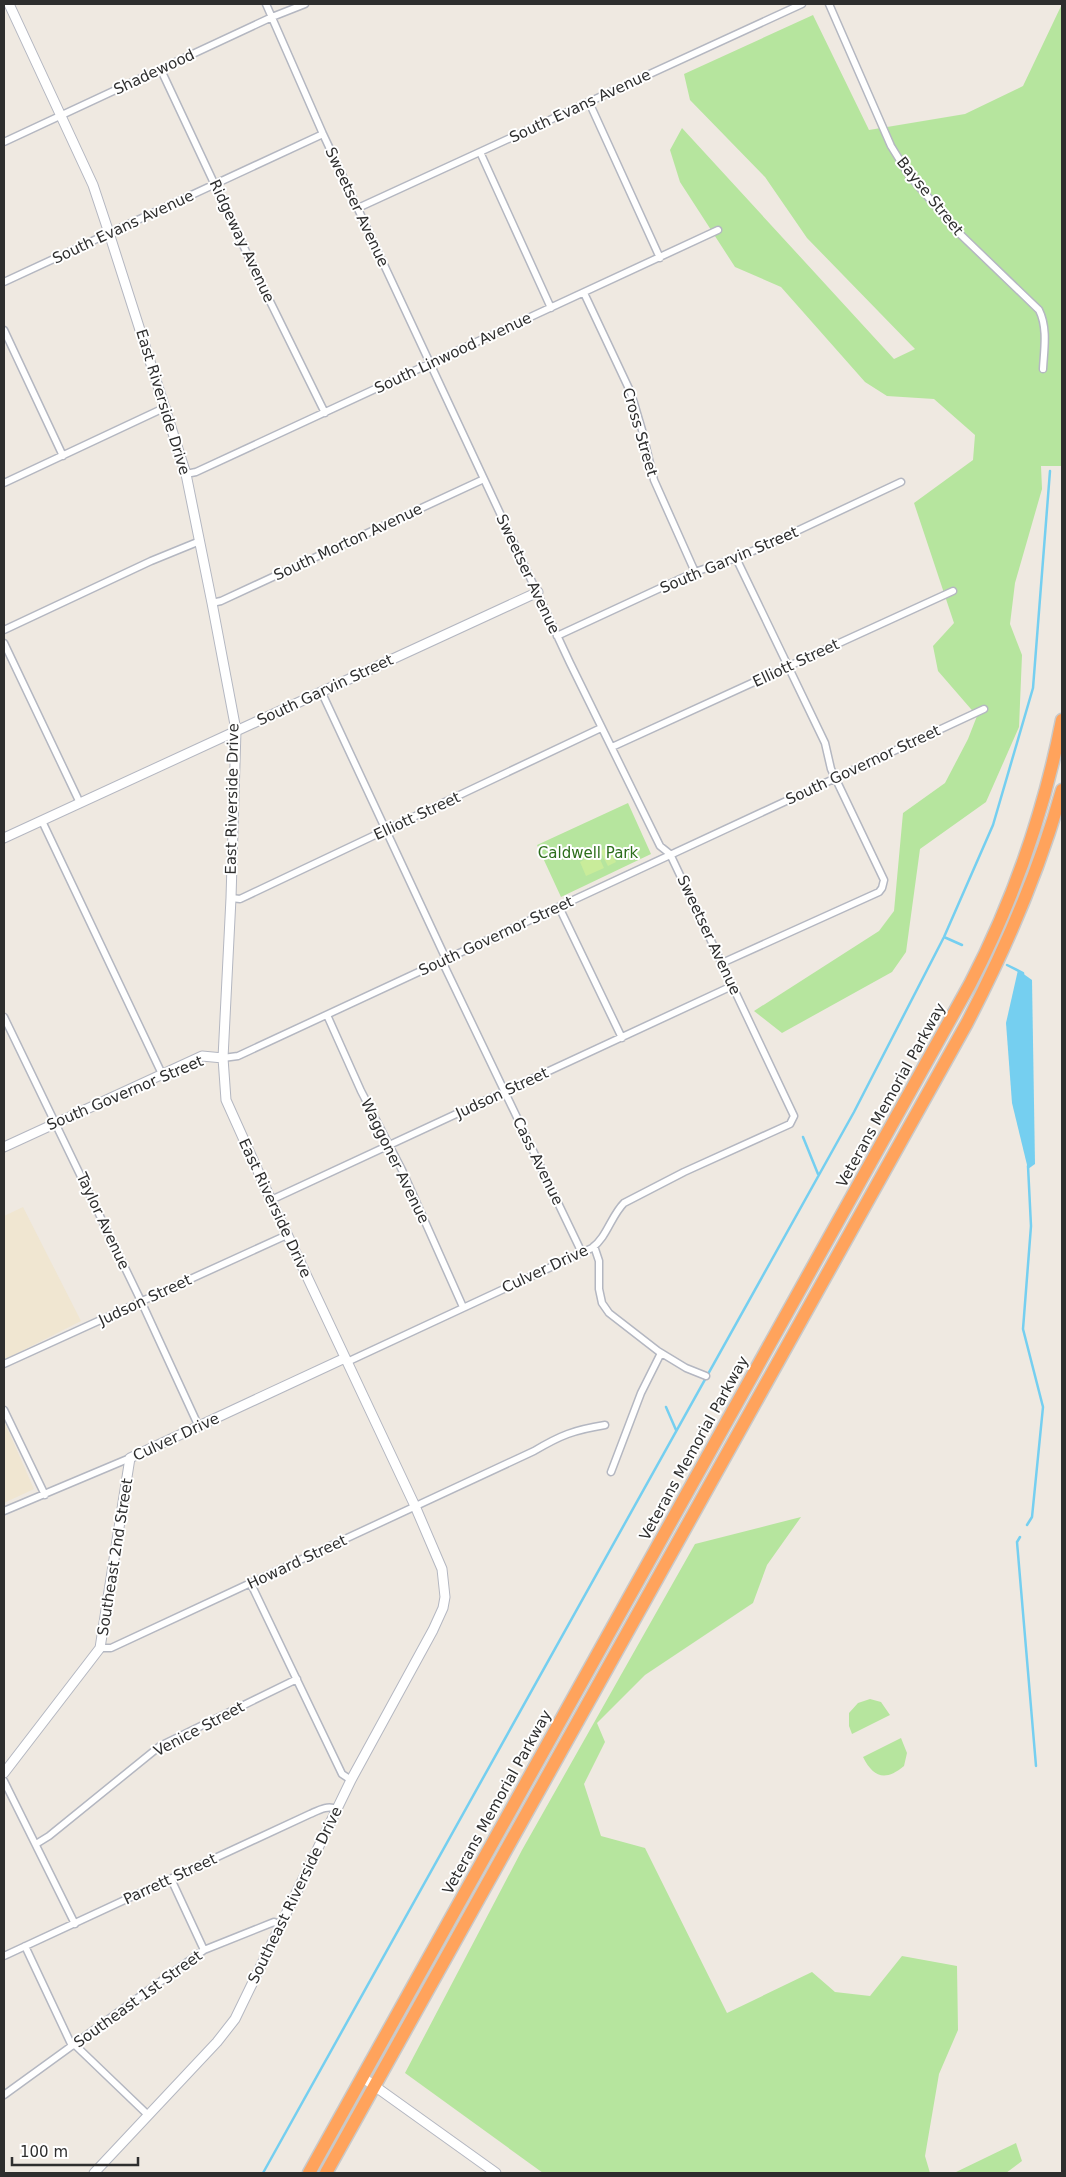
<svg xmlns="http://www.w3.org/2000/svg" width="1066" height="2177" font-family="'DejaVu Sans',sans-serif">
<rect width="100%" height="100%" fill="#efe9e1"/>
<!-- education -->
<path fill="#f0e6d1" d="M23,1207L81,1321L4,1360V1216Z
M4,1421L34,1489L4,1503Z"/>
<!-- green -->
<path fill="#b6e59e" d="M1062,4V466H1041L1042,489L1015,583L1010,624L1022,655L1019,727L986,802L920,849L906,952L892,972L782,1033L754,1011L879,931L894,911L903,813L945,783L968,739L977,716L938,671L933,646L954,623L914,503L973,460L975,435L934,399L887,396L865,382L781,287L735,267L680,182L670,150L682,128L894,359L915,349L807,238L765,177L690,100L684,74L813,15L869,130L965,114L1023,86Z
M628,803L651,854L561,897L537,845Z
M801,1517L767,1565L753,1603L645,1675L597,1723L605,1742L584,1784L601,1836L645,1848L727,2013L812,1972L835,1992L870,1996L902,1956L957,1966L958,2030L939,2074L925,2156L930,2173H543L405,2073L522,1850L695,1544Z
M870,1699L881,1702L890,1715L852,1734L849,1726V1713L858,1703Z
M901,1738L907,1753L904,1766C885,1782 873,1777 863,1757Z
M1016,2143L1022,2161L1006,2173H954Z"/>
<!-- pitch -->
<path fill="#c9ec9a" d="M609,847L616,862L608,866L600,851Z
M597,853L604,868L586,876L580,862Z"/>
<!-- water -->
<path fill="#75cff0" d="M1018,970L1032,980L1035,1164L1028,1169L1012,1103L1006,1023Z"/>
<g fill="none" stroke-linecap="round" stroke-linejoin="round">
<!-- stream -->
<path stroke="#75cff0" stroke-width="2.5" d="M944,937L962,945
M1007,965L1023,973V976
M803,1137L818,1174
M666,1407L676,1430
M1027,1525L1032,1517L1043,1407L1023,1329L1031,1226L1028,1166
M1020,1537L1017,1542L1036,1766
M263,2173L854,1112L944,937L993,825L1033,688L1050,471"/>
<!-- street casing -->
<g stroke="#b4b7c1" stroke-width="9">
<path id="street" d="M266,4L323,134L484,479L570,663L660,846L670,854L794,1116L790,1124L684,1172L624,1203C611,1216 607,1237 592,1248L347,1362
M829,4L891,146L909,175L960,234L1039,310C1048,328 1044,350 1043,369
M161,70L258,277L325,413
M589,102L660,258
M4,142L272,17L305,4
M480,152L551,308
M358,208L802,4
M4,282L323,134
M584,293L631,393L642,430L654,480L695,572
M4,330L63,456
M186,474L196,472L718,230
M4,483L166,407
M212,603L221,601L484,479
M4,630L151,561L200,541
M557,636L695,572L736,558L767,545L901,482
M4,643L80,803
M321,691L446,959
M612,747L953,591
M42,821L162,1074
M231,898L240,899L601,728
M559,907L622,1038
M442,961L582,1253
M722,963L879,892L882,888L884,880L831,769L825,743L736,558
M327,1015L361,1091L402,1170L463,1307
M4,1017L141,1301L199,1427
M223,1058L238,1056L984,709
M271,1200L732,986
M594,1246L599,1261V1289L602,1303L609,1313L658,1351L686,1368L706,1376
M4,1364L287,1235
M4,1410L45,1495
M611,1472L641,1393L661,1353
M4,1511L130,1458
M251,1584L342,1774L351,1780
M100,1648H111L534,1451C561,1435 574,1430 605,1425
M4,1781L75,1924
M36,1844L49,1836L160,1746L297,1679
M171,1879L204,1950
M25,1946L72,2046
M4,1956L310,1814C319,1810 327,1805 337,1809
M74,2044L148,2115
M4,2095L204,1950L274,1922L281,1925"/>
</g>
<!-- secondary casing -->
<g stroke="#b4b7c1" stroke-width="11">
<path id="secondary" d="M9,4L93,185L109,233L186,474L212,603L236,730L231,898L223,1058L226,1100L271,1200L415,1506L442,1569L445,1597L443,1608L433,1630L351,1780L235,2019L217,2042L94,2173
M4,838L538,592
M4,1147L202,1056L223,1058
M4,1773L100,1648L130,1458L345,1358
M362,2077L496,2173"/>
</g>
<!-- highway casing -->
<g stroke="#c9c9c9" stroke-width="15">
<path id="highway" d="M309,2173L970,984C1013,901 1044,812 1062,720
M326,2173L967,1023C1006,948 1039,872 1062,790"/>
</g>
<!-- street -->
<use href="#street" stroke="#fff" stroke-width="6"/>
<!-- secondary -->
<use href="#secondary" stroke="#fff" stroke-width="9"/>
<!-- highway -->
<use href="#highway" stroke="#ffa35c" stroke-width="12"/>
</g>
<g text-anchor="middle" dominant-baseline="central" stroke-width="4" stroke-linejoin="round" paint-order="stroke">
<!-- street labels -->
<g font-size="15" fill="#2e2e2e" stroke="#fff">
<text transform="translate(154 72) rotate(-25)">Shadewood</text>
<text transform="translate(580 106) rotate(-25)">South Evans Avenue</text>
<text transform="translate(930 196) rotate(51)">Bayse Street</text>
<text transform="translate(357 207) rotate(65)">Sweetser Avenue</text>
<text transform="translate(123 227) rotate(-25)">South Evans Avenue</text>
<text transform="translate(242 241) rotate(65)">Ridgeway Avenue</text>
<text transform="translate(453 353) rotate(-25)">South Linwood Avenue</text>
<text transform="translate(163 402) rotate(73)">East Riverside Drive</text>
<text transform="translate(640 432) rotate(74)">Cross Street</text>
<text transform="translate(348 542) rotate(-25)">South Morton Avenue</text>
<text transform="translate(729 560) rotate(-23)">South Garvin Street</text>
<text transform="translate(528 574) rotate(65)">Sweetser Avenue</text>
<text transform="translate(796 663) rotate(-25)">Elliott Street</text>
<text transform="translate(325 690) rotate(-25)">South Garvin Street</text>
<text transform="translate(863 765) rotate(-25)">South Governor Street</text>
<text transform="translate(232 799) rotate(-89)">East Riverside Drive</text>
<text transform="translate(417 816) rotate(-25)">Elliott Street</text>
<text transform="translate(709 935) rotate(65)">Sweetser Avenue</text>
<text transform="translate(496 936) rotate(-25)">South Governor Street</text>
<text transform="translate(125 1093) rotate(-23)">South Governor Street</text>
<text transform="translate(502 1093) rotate(-25)">Judson Street</text>
<text transform="translate(891 1095) rotate(-61)">Veterans Memorial Parkway</text>
<text transform="translate(395 1161) rotate(64)">Waggoner Avenue</text>
<text transform="translate(538 1161) rotate(64)">Cass Avenue</text>
<text transform="translate(275 1208) rotate(65)">East Riverside Drive</text>
<text transform="translate(103 1221) rotate(65)">Taylor Avenue</text>
<text transform="translate(545 1269) rotate(-25)">Culver Drive</text>
<text transform="translate(145 1300) rotate(-25)">Judson Street</text>
<text transform="translate(176 1437) rotate(-25)">Culver Drive</text>
<text transform="translate(694 1448) rotate(-61)">Veterans Memorial Parkway</text>
<text transform="translate(115 1557) rotate(-81)">Southeast 2nd Street</text>
<text transform="translate(297 1562) rotate(-25)">Howard Street</text>
<text transform="translate(199 1729) rotate(-28)">Venice Street</text>
<text transform="translate(497 1802) rotate(-61)">Veterans Memorial Parkway</text>
<text transform="translate(170 1879) rotate(-25)">Parrett Street</text>
<text transform="translate(295 1895) rotate(-64)">Southeast Riverside Drive</text>
<text transform="translate(138 1999) rotate(-36)">Southeast 1st Street</text>
</g>
<!-- park labels -->
<g font-size="15" fill="#2c6e1b" stroke="#fff">
<text x="588" y="853">Caldwell Park</text>
</g>
</g>
<!-- border -->
<rect width="1066" height="2177" fill="none" stroke="#2e2e2e" stroke-width="10"/>
<!-- scale -->
<path d="M12 2157v8h126v-8" fill="none" stroke="#2e2e2e" stroke-width="2.5"/>
<text x="20" y="2157" font-size="15" fill="#2e2e2e" stroke="#ffffff" stroke-width="4" paint-order="stroke">100 m</text>
</svg>
